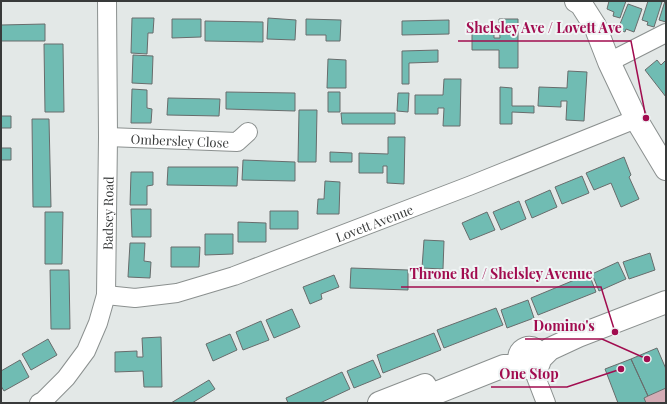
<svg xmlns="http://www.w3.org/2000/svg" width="667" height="404" font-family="'Playfair Display',serif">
<rect width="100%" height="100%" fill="#e3e8e7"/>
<!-- green -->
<path fill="#d3acb5" d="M666,388V403H646L644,398Z"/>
<!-- building -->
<path fill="#70bcb3" stroke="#686c6c" d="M609,1H626L620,18L613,16L614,12L607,9Z
M648,1H658L662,2L654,27L647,25L648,22L642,20Z
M665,1H666V22L659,20Z
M628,4L642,9L634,32L626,29L625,32L618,29Z
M132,18H154L153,33H148L147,54L131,53Z
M268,18L296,20L295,40L267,39Z
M172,19H201V37L172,38Z
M306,19L341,20L340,41H326V35H306Z
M499,19H518V68H499V50H472V32H494V38H500Z
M449,20V34L402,35V21Z
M205,21L263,22V42L205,41Z
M45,24V41H1V25Z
M44,44H63L64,112H45Z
M438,50V62L409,63V84H402V51Z
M133,55L153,56L152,84L132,83Z
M328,59L346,60V88H327Z
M657,60L661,65L665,61L666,63V97L645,70Z
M568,71L587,72L584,121L566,120L567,101H561V107L538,106L539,87L567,88Z
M444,79H461L460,126H443L444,108H438V114H415V95H443Z
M500,87L512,88V106H534V113L512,112V124H500Z
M132,89L147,90V108L152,109L151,123H131Z
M226,92L295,93V111L226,109Z
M328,92H340V112H328Z
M398,93H409L408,112L397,111Z
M168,98L220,99L219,116L167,115Z
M299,110H317L316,162H298Z
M341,113H395V124H342Z
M1,116H11V128H1Z
M32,119H49L51,207H33Z
M388,137H405L404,184L387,183V166H383V173H359V153L388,154Z
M1,148H11V160H1Z
M330,152L352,153V162H330Z
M624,157L631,175L629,177L639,199L621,207L611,183L594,190L586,173Z
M243,160L295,162V181L242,180Z
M168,167H238L237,186L167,185Z
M131,172H153V185L147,186V205H130Z
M582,176L589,193L562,204L555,187Z
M325,181L340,182L339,214H317L318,199H324Z
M550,190L557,207L532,218L525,201Z
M519,201L526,219L501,230L493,212Z
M131,209H151V237H132Z
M270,211H298V229H270Z
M45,212H63L62,264H45Z
M487,212L495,230L470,240L462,223Z
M238,222L266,223V242H238Z
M205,234H233V254L205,255Z
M424,240L444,241L443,269L422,268Z
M130,243H145L144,261L151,262L150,278L128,277Z
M171,247H200L199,267H171Z
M650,253L655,270L629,279L623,262Z
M618,262L626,279L599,291L592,274Z
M351,268L408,270V290L350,288Z
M50,270H69L70,329H51Z
M589,274L596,292L538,315L531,298Z
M334,275L339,287L321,294L322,299L310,304L303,287Z
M528,300L534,318L507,328L501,310Z
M496,308L503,325L444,348L437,330Z
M292,309L300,327L274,338L266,320Z
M261,321L269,340L243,350L236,332Z
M434,333L441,350L383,373L377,355Z
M230,334L237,350L213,361L206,344Z
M161,337L162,387H144L143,371L115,372V352L137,351V357H143L142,338Z
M48,339L57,355L31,370L22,354Z
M657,348L666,369V388L648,396L631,359Z
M631,359L648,396L644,398L646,403H618L605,369Z
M20,360L29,377L4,391L1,386V371Z
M373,360L381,377L354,388L347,371Z
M342,372L350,389L320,403H288L286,398Z
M209,380L215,389L192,403H171Z"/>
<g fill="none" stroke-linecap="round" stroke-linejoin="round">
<!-- minor casing -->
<g stroke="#8b908f" stroke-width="20">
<g id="minor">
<path d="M609,62L666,33"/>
<path id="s1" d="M108,137L237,142L248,132"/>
<path id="s2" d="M106,295L135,298L177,293L234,276L469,186L636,119"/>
<path d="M533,368L536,377L546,403"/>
<path id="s3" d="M39,403L43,401L66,378L86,351L98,323L106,295L108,137L107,1"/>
</g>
</g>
<!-- tertiary casing -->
<g stroke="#8b908f" stroke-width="24">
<path id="tertiary" d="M576,1L581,4L595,26L609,62L636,119L666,169
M522,365C511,349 537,339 540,359
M379,403L425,385
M411,403L504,366L522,365L528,368H533L537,365L539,363L540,359L550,349L578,336L666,302"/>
</g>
<!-- minor -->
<use href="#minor" stroke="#fff" stroke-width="18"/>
<!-- tertiary -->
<use href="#tertiary" stroke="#fff" stroke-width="22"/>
</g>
<g text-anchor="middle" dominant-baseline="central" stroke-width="4" stroke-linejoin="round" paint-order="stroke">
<!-- street labels -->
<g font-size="13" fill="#383a3a" stroke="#f0f5f5">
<text stroke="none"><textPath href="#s1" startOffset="72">Ombersley Close</textPath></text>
<text stroke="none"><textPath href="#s3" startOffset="212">Badsey Road</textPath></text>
<text stroke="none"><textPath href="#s2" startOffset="281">Lovett Avenue</textPath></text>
</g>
</g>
<!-- callouts -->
<path fill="none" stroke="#a10c4f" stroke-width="1.5" d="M646 118L631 41H458M615 332L601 287H401M647 359L602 339H525M621 369L567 387H491"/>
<g fill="#a10c4f" stroke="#f0f5f5" stroke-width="1.5">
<circle cx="646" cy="118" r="4"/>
<circle cx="615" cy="332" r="4"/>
<circle cx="647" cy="359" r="4"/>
<circle cx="621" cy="369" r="4"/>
</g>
<g font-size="14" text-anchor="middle" font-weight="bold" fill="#a10c4f" stroke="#f0f5f5" stroke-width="4" stroke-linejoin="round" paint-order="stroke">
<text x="544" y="33">Shelsley Ave / Lovett Ave</text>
<text x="501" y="279">Throne Rd / Shelsley Avenue</text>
<text x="564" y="331">Domino's</text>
<text x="529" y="379">One Stop</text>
</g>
<!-- border -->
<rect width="667" height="404" fill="none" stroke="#383a3a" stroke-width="4"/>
</svg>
